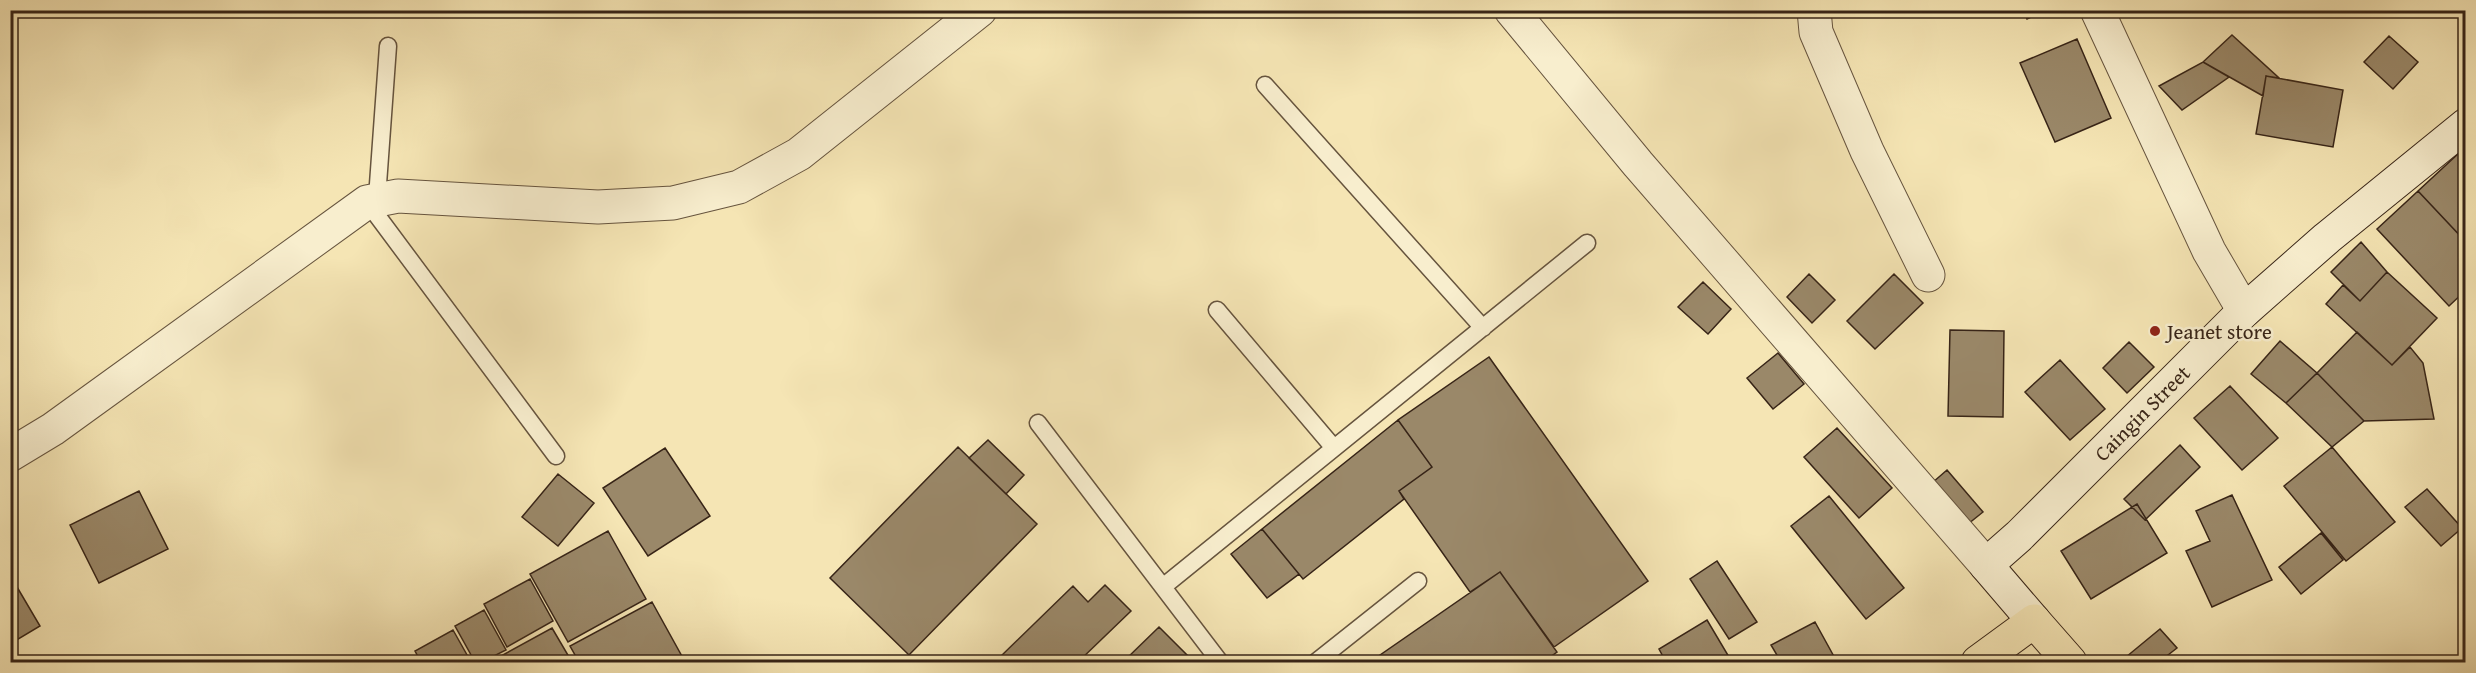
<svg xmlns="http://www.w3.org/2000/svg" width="2476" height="673" font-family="'Gentium Book Plus',serif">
<rect width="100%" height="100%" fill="#f5e5b4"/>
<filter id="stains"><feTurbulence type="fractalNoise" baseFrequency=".00333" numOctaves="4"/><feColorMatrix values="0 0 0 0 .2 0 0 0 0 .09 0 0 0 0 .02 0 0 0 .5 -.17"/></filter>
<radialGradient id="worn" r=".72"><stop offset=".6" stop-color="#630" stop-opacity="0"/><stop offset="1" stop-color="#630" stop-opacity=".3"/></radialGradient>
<!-- building -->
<path fill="#9a8869" stroke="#372417" stroke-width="1.5" d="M2023,10H2046L2027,19Z
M2232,35L2279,78L2266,76L2263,96L2203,62Z
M2389,36L2418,62L2393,89L2364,62Z
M2077,39L2111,118L2055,142L2020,63Z
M2203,62L2229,77L2182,110L2159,86Z
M2266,76L2343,90L2333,147L2256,134Z
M2459,153L2466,159V242L2418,191Z
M2418,191L2466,242V290L2449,306L2377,229Z
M2361,242L2387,272L2360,301L2331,272Z
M2387,272L2437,318L2392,365L2326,304L2343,285L2360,301Z
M1809,274L1835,300L1812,323L1787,297Z
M1894,274L1923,303L1875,349L1847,321Z
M1703,282L1731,309L1708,334L1678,307Z
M1950,330L2004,331L2003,417L1948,416Z
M2357,332L2392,365L2410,347L2423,363L2434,419L2364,421L2317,373Z
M2280,341L2317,373L2286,403L2251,374Z
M2129,342L2154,367L2127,393L2103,368Z
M1778,353L1804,384L1773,409L1747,378Z
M1489,357L1648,581L1554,647L1500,572L1470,592L1399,491L1432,467L1398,420Z
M2060,360L2105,409L2070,440L2025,392Z
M2317,373L2364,421L2332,447L2286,403Z
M2230,386L2278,438L2242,470L2194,418Z
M1398,420L1432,467L1399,491L1404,499L1303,579L1262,529Z
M1837,428L1892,488L1859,518L1804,457Z
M988,440L1024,475L1006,494L969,458Z
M2180,445L2200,467L2145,520L2124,499Z
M958,447L1037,524L909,655L830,578Z
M2332,447L2395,522L2346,561L2284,486Z
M665,448L710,516L648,556L603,488Z
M1947,470L1983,512L1968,524L1932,483Z
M558,474L594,503L558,546L522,517Z
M2427,489L2462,528L2441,546L2405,507Z
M139,491L168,549L99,583L70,525Z
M2232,495L2272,580L2212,607L2186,551L2210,541L2196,511Z
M1829,496L1904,588L1866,619L1791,526Z
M2137,504L2167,553L2091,599L2061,551Z
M1262,529L1299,574L1267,598L1231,554Z
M608,531L646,599L568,642L530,574Z
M2321,533L2343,560L2301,594L2279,567Z
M1717,561L1757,622L1729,639L1690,579Z
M1500,572L1557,652L1543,662H1370Z
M530,579L553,621L507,647L484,604Z
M1105,585L1131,611L1078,662H1003L999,658L1073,586L1088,602Z
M17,587L40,626L10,644V591Z
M652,602L684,660L680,662H579L570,646Z
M484,610L506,650L482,662H475L455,626Z
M1707,620L1732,662H1666L1659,649Z
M1815,622L1837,662H1781L1771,645Z
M1159,627L1190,658L1185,662H1123Z
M552,628L572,662H490Z
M2160,629L2177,648L2159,662H2130L2126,657Z
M453,630L471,662H421L415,651Z"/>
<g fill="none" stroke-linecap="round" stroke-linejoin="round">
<!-- service casing -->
<g stroke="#66543e" stroke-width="19">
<path id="service" d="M1265,85L1483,328
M377,198L388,46
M367,202L556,456
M1217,310L1334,448
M1038,423L1220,662
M1164,586L1587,243
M1316,662L1418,581"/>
</g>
<!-- minor casing -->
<g stroke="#66543e" stroke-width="35">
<path id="minor" d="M1814,10L1816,32L1867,151L1928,275
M2097,10L2209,251L2244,311
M10,455L53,429L367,202L398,196L598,207L673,203L739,187L799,154L980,10"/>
</g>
<!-- tertiary casing -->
<g stroke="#66543e" stroke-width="35">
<path id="tertiary" d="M1511,10L1638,164L1986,565"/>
</g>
<!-- secondary casing -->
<g stroke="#372417" stroke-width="35">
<path id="secondary" d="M2034,621L1986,565L2019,536L2244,311L2327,238L2466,125"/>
</g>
<!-- primary casing -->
<g stroke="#372417" stroke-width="35">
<path id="primary" d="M1978,662L2034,621L2070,662"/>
</g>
<!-- service -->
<use href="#service" stroke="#f8eece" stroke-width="16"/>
<!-- minor -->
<use href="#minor" stroke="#f8eece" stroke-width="33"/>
<!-- tertiary -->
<use href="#tertiary" stroke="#f8eece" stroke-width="33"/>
<!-- secondary -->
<use href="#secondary" stroke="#f8eece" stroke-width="33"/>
<!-- primary -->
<use href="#primary" stroke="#f5e5b4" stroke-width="33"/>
</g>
<!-- markers -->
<circle fill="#8f2418" stroke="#f8eece" stroke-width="2" cx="2155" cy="331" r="6"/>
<g text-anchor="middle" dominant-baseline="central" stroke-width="5" stroke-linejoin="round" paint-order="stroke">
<!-- poi labels -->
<g font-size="21" fill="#372417" stroke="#f8eece" text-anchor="start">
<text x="2167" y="331">Jeanet store</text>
</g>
<!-- street labels -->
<g font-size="21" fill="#372417" stroke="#f8eece">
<text transform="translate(2142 413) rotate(-45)">Caingin Street</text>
</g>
</g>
<!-- margin -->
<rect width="2476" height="673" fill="none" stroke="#f5e5b4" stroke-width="36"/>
<rect x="12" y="12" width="2452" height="649" fill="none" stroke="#372417" stroke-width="3"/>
<rect x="18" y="18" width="2440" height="637" fill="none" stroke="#372417" stroke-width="1.5"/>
<rect width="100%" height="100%" filter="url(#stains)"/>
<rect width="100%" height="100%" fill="url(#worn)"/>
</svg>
